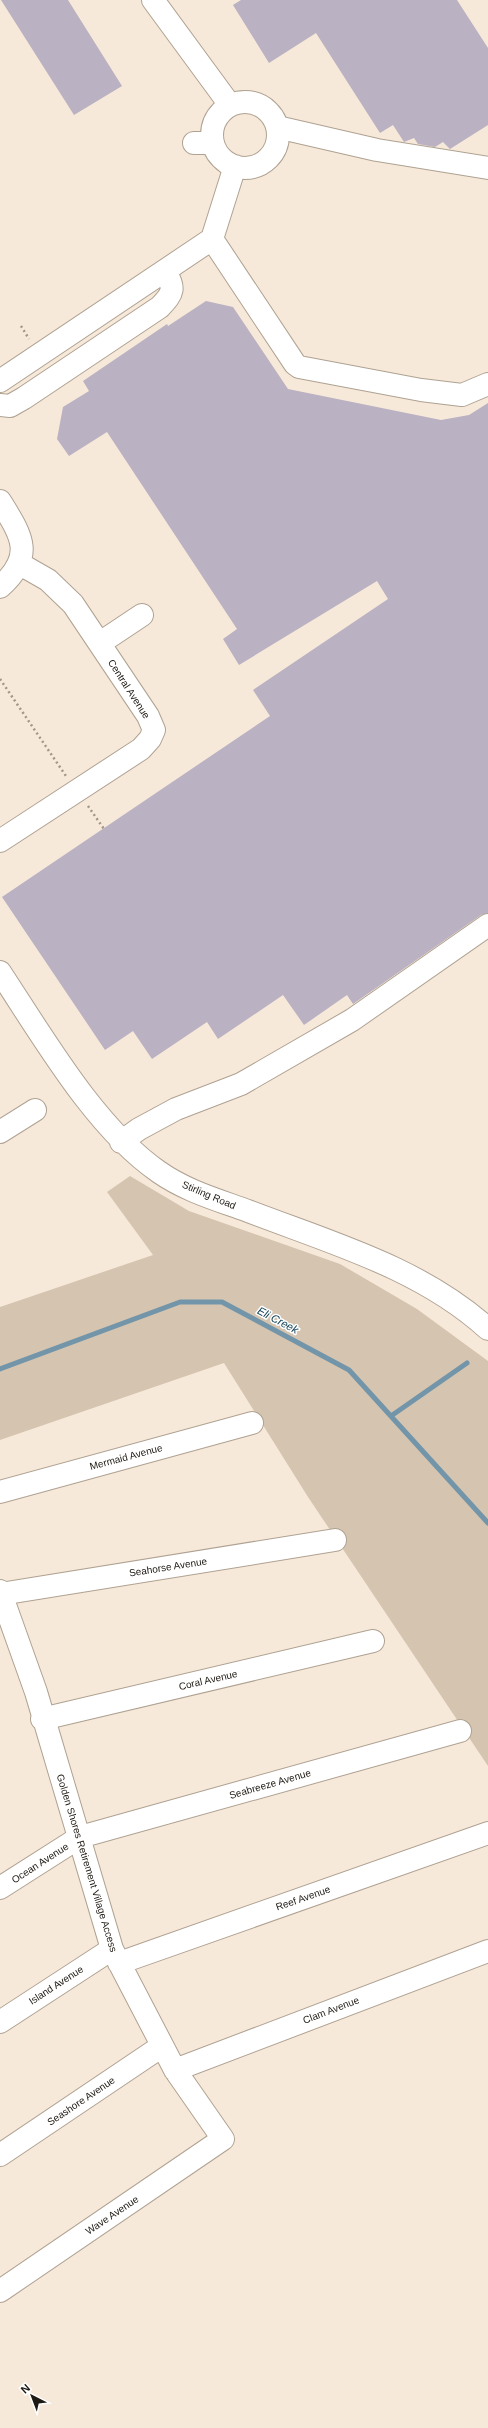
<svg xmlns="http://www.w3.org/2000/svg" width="488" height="2428" font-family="Arial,sans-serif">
<rect width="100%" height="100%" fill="#f7e9d9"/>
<!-- green -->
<path fill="#d5c4af" d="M130,1176L189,1211L340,1264L417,1309L488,1361V1766L308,1497L224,1363L0,1440V1307L153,1255L107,1192Z"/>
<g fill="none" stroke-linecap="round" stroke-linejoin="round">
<!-- stream -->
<path stroke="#7295aa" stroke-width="5" d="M0,1369L180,1302H222L349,1370L488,1523
M391,1416L467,1363"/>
</g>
<!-- building -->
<path fill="#bab1c2" d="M1,0H68L122,86L74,115Z
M241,0H457L488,48V125L450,149L443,142L435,147L418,144L414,138L404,142L393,125L380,133L316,33L269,63L233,5Z
M206,301L233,307L288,389L441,420L469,415L488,403V913L481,915L353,1004L347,995L304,1025L283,995L218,1039L207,1022L152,1059L133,1031L105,1050L2,897L270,716L253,690L388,599L377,581L239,665L223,639L237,629L107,432L69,456L57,439L63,407L89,391L83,381L167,324L168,326Z"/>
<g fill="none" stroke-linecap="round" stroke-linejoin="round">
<!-- minor casing -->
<g stroke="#afa292" stroke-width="24">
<path id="minor" d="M153,0L230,105
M212 135a33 33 0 1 1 66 0a33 33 0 1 1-66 0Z
M277,127L377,150L488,168
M194,143H213
M212,239L295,364L299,367L421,390L462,395L488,384
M0,381L212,239L235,166
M0,405L10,406L24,398L160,307C174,292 175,289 165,271
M0,501C21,535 36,555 0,587
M100,643L142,615
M0,841L141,749L150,739L154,730L148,716L73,604L48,580L20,564
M0,972C43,1037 95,1128 159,1172C186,1191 218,1200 248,1211C331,1243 421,1268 488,1329
M0,1132L35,1110
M121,1142L139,1129L176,1109L241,1084L352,1020L488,925
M0,1492L252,1423
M0,1591L36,1692L112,1949L175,2070L223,2139L0,2291
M1,1594L335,1540
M42,1719L373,1641
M0,1888L80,1837L460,1731
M119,1963L488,1833
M0,2022L112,1949
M175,2070L488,1951
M0,2155L162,2046"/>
</g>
<!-- path -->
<path stroke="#a0968a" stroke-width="2.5" stroke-dasharray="2 3" stroke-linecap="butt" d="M21,326L29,339
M0,679L66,776
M88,806L104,829"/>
<!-- minor -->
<use href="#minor" stroke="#fff" stroke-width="22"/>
</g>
<g text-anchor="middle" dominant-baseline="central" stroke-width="3" stroke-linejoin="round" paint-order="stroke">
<!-- street labels -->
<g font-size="10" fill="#1e1913" stroke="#fff">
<text transform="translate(129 689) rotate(57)">Central Avenue</text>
<text transform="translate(209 1195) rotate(23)">Stirling Road</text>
<text transform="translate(126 1457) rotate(-15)">Mermaid Avenue</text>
<text transform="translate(168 1567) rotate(-9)">Seahorse Avenue</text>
<text transform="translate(208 1680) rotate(-13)">Coral Avenue</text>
<text transform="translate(270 1784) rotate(-16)">Seabreeze Avenue</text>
<text transform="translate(40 1863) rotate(-33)">Ocean Avenue</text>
<text transform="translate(87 1863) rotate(73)">Golden Shores Retirement Village Access</text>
<text transform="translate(303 1898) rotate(-19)">Reef Avenue</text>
<text transform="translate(56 1985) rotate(-33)">Island Avenue</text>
<text transform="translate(331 2010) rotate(-21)">Clam Avenue</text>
<text transform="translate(81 2101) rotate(-34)">Seashore Avenue</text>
<text transform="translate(112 2215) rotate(-34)">Wave Avenue</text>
</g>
<!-- water labels -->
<g font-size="11" font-style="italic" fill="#073950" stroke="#fff">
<text transform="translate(278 1320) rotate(28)">Eli Creek</text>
</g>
</g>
<!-- north arrow -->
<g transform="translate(32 2396) rotate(318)" stroke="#ffffff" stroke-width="3" paint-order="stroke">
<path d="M0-3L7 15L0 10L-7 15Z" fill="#1e1913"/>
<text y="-6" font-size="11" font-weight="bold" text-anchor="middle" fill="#1e1913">N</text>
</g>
</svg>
